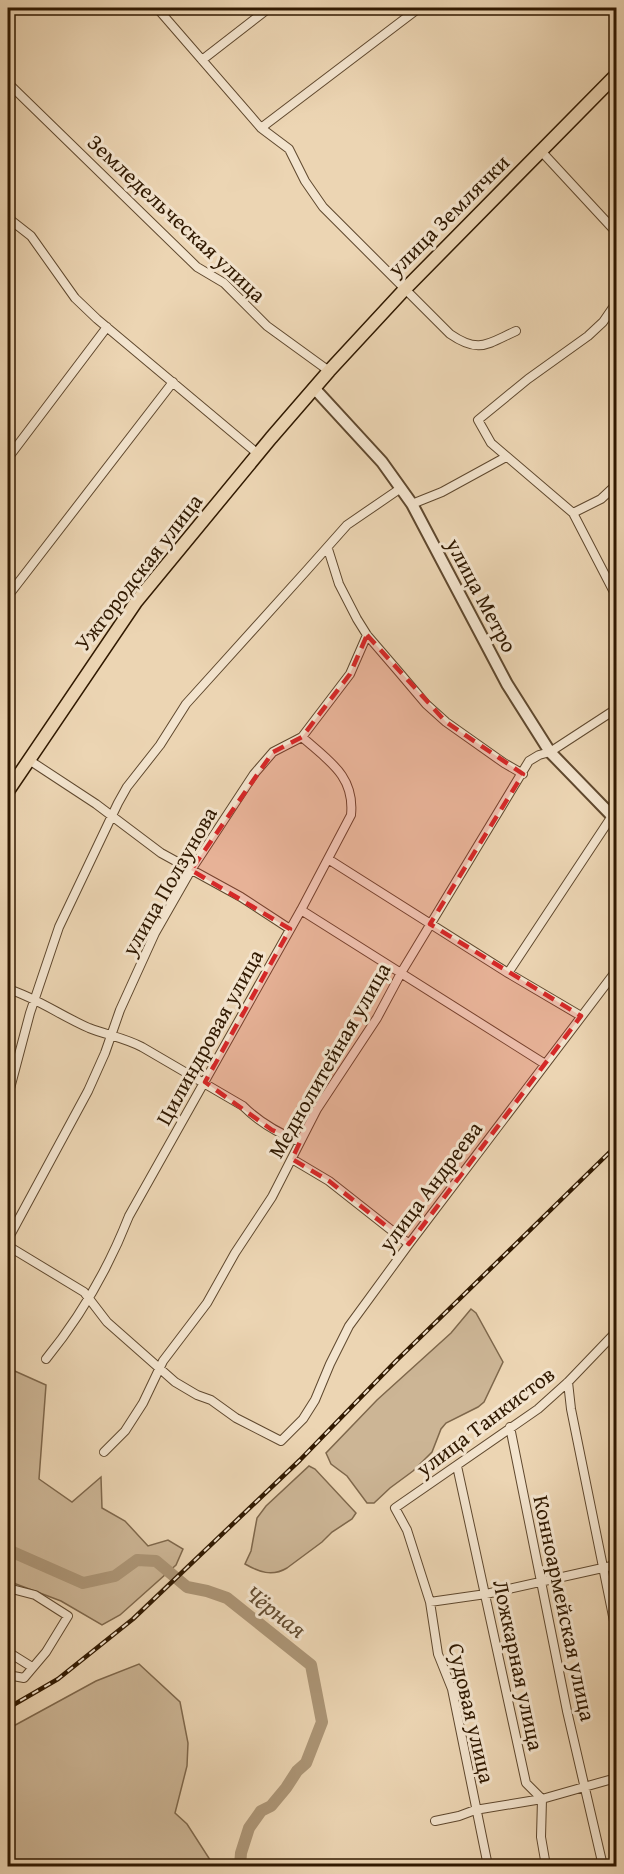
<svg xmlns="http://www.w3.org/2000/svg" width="624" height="1874" font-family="'Gentium Book Plus',serif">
<rect width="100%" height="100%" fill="#ecd5b3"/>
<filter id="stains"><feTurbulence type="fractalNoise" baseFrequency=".00333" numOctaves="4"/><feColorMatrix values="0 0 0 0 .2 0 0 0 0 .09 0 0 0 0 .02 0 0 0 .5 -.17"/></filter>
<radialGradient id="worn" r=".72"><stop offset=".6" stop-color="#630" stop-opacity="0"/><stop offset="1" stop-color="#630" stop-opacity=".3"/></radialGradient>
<!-- green -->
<path fill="#ccb595" stroke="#7e674b" stroke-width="1.5" d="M471,1309L476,1313L503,1362L484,1402L478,1407L446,1423L441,1429L432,1452L413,1471L390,1488L374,1503H367L347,1476L331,1464L326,1453L377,1400L451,1333Z
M8,1368L46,1385L39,1479L72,1502L101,1477L102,1508L125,1521L148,1546L168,1540L183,1549L176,1565L120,1615L102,1625L61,1601L8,1581Z
M309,1466L315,1469L356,1513L352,1519L332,1532L322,1542L287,1568C272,1577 259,1572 245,1564L251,1551L257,1518L266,1506Z
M139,1664L180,1702L188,1743L187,1766L175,1813L187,1824L214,1866H8V1729L96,1681Z"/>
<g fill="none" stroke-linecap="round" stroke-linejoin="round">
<!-- river -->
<path stroke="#ac9576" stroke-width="12" d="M8,1550L83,1583L115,1576L137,1560L156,1561L187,1587L207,1591L227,1598L311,1665L322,1722L306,1763L297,1771L286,1788L271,1806L261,1811L249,1828L241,1853L240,1866"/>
<!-- minor casing -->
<g stroke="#5f482e" stroke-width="10">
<path id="minor" d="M157,8L261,128L289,149L305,181L323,207L450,334C479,354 487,344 516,331
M202,60L269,8
M8,83L197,267L224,283L267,326L329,371
M261,128L419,8
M541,151L616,232
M8,218L31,236L75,298L97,319L258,454
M616,303L603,322L588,336L528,379L478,420L491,443L573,513L616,596
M8,458L107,327
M412,504L442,492L506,457
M573,513L601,499L616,485
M328,549L339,584L357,619L367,635L398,671L426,704L446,722L504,763L523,774
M8,596L173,382
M29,760L96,804L161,853L241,897L290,929
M328,859L508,973L581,1016
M301,910L545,1064
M508,973L612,816
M8,989C37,998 61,1016 89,1028C107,1035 125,1038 142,1047L243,1106C260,1123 278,1133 300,1142
M8,1096L30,1013L59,927L118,803L127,787L160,745L186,704L307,570L347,525L401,488
M292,1159L329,1181L409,1244
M8,1239L88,1091L105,1053L120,1010L155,933L191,870L254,774L273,752L302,737L350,674L367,635
M8,1246L84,1292L107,1322L175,1382L197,1395L211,1400L236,1418L281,1441L303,1419L315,1400L330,1364L349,1326L409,1244L616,971
M616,1332L568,1382L538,1409L395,1508L407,1530L430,1602L486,1594L616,1565
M46,1359C81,1316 109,1267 129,1216L301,910L351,815C355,776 329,761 302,737
M568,1382L571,1409L616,1631
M510,1427L567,1711L603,1866
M104,1452L125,1431L143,1403L163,1361L207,1303L235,1253L272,1197L317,1109L377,1018L401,973L529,761L539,755L550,752L616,709
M457,1466L526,1783L542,1799L541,1837L546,1866
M8,1588L35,1595L68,1616L46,1652L24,1678L8,1675
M430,1602L438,1654L452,1689L488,1866
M8,1652L32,1667
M435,1821L459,1816L475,1810L542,1799L616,1778"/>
</g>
<!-- tertiary casing -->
<g stroke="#5f482e" stroke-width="14">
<path id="tertiary" d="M314,388L382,462L412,504L507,684L550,752L616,820"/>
</g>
<!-- primary casing -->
<g stroke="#301901" stroke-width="15">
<path id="primary" d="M8,791L136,602L271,438L329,371L404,290L616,75"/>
</g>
<!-- minor -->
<use href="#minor" stroke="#f3e4ce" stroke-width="8"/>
<!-- tertiary -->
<use href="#tertiary" stroke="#f3e4ce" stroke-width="10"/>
<!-- primary -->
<use href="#primary" stroke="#ecd5b3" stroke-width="12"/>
<!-- rail casing -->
<g stroke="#301901" stroke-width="4.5">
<path id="rail" d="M8,1708L58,1679L133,1619L300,1460L396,1361L616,1146"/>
</g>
<!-- rail -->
<use href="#rail" stroke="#f3e4ce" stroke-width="2" stroke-dasharray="7" stroke-linecap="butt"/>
</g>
<!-- marked area -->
<path fill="#d62828" fill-opacity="0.2" stroke="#d62828" stroke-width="4.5" stroke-dasharray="12 8" stroke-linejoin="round" d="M367,635L446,722L523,774L430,924L581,1016L409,1244L329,1181L292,1159L300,1142L272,1130L205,1082L290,929L191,870L273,752L302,737L350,674Z"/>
<g text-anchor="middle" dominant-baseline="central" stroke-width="6" stroke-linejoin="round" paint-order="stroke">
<!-- street labels -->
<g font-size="22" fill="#301901" stroke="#f3e4ce">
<text transform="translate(448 215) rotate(-45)">улица Землячки</text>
<text transform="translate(177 218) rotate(43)">Земледельческая улица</text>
<text transform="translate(138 572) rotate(-52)">Ужгородская улица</text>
<text transform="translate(482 595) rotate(62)">улица Метро</text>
<text transform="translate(169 881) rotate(-60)">улица Ползунова</text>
<text transform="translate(209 1037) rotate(-61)">Цилиндровая улица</text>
<text transform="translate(329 1060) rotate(-60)">Меднолитейная улица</text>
<text transform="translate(430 1186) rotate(-53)">улица Андреева</text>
<text transform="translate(485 1421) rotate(-37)">улица Танкистов</text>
<text transform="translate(565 1608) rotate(78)">Конноармейская улица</text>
<text transform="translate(519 1665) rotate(78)">Ложкарная улица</text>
<text transform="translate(472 1713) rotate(77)">Судовая улица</text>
</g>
<!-- water labels -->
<g font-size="24" font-style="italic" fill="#624b30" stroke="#f3e4ce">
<text transform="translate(276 1611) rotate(38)">Чёрная</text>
</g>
</g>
<!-- margin -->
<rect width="624" height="1874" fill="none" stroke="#ecd5b3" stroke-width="30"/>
<rect x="9" y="9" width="606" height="1856" fill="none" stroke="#301901" stroke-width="3"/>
<rect x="15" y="15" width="594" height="1844" fill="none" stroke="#301901" stroke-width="1.5"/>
<rect width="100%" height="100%" filter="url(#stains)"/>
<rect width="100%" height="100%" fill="url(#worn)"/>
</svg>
